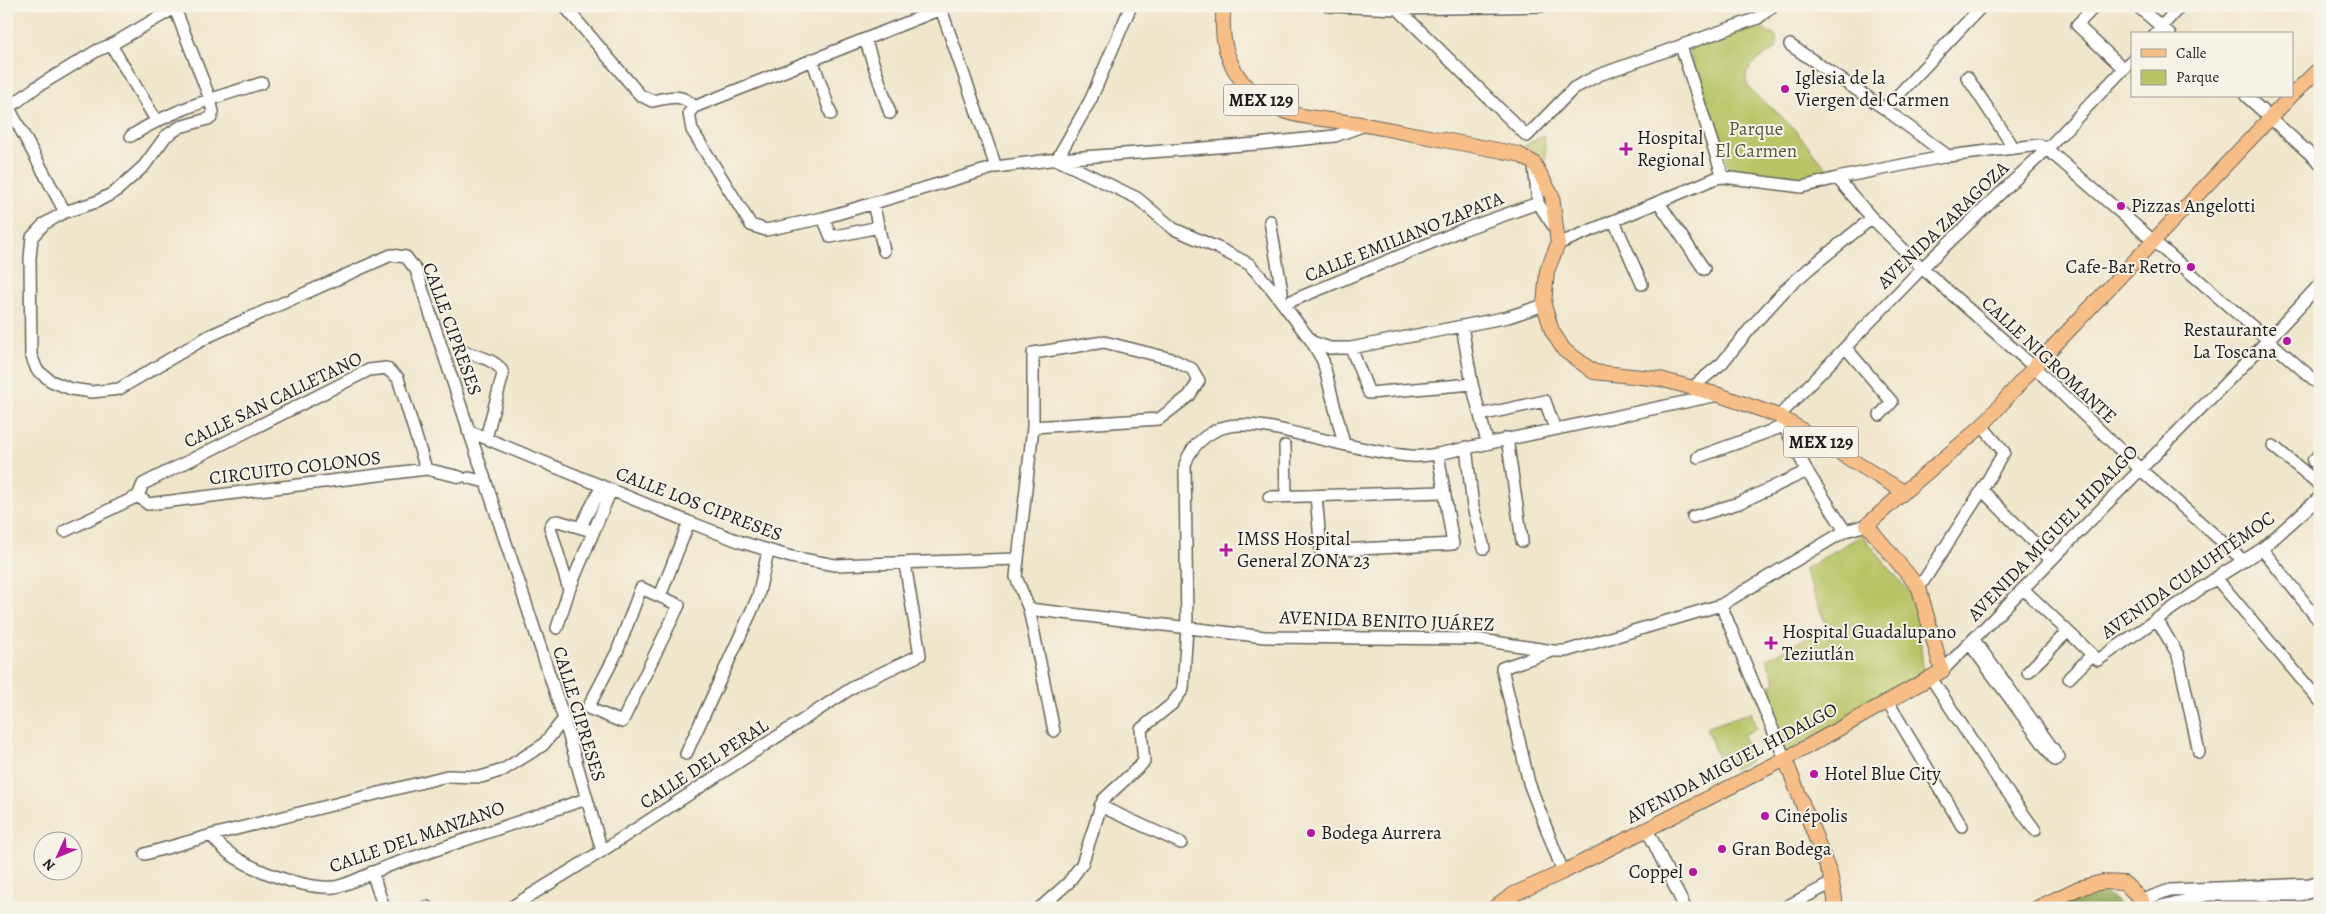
<svg xmlns="http://www.w3.org/2000/svg" width="2326" height="914" font-family="Alegreya,serif">
<rect width="100%" height="100%" fill="#f7f3e8"/>
<filter id="ink" filterUnits="userSpaceOnUse"><feTurbulence type="fractalNoise" baseFrequency=".02" numOctaves="2"/><feDisplacementMap in="SourceGraphic" scale="10" xChannelSelector="R" yChannelSelector="G"/><feConvolveMatrix kernelMatrix="1 2 1 2 8 2 1 2 1" color-interpolation-filters="sRGB"/></filter>
<filter id="wash" filterUnits="userSpaceOnUse"><feTurbulence type="fractalNoise" baseFrequency=".0096" numOctaves="4" result="noise"/><feDisplacementMap in="SourceGraphic" scale="20" xChannelSelector="R" yChannelSelector="G"/><feGaussianBlur stdDeviation="1.12" result="paint"/><feColorMatrix in="noise" values="0 0 0 0 0 0 0 0 0 0 0 0 0 0 0 0 0 1.4 0 .05"/><feComposite in="paint" operator="in"/></filter>
<g filter="url(#wash)">
<rect width="100%" height="100%" fill="#f0e6cc"/>
<!-- green -->
<path fill="#b8c466" stroke="#6a7041" d="M1752,23L1776,36L1777,48C1767,54 1744,66 1746,80C1748,93 1763,101 1772,108C1795,127 1814,154 1834,177L1803,183L1729,170L1687,45Z
M1544,135L1546,161L1524,146Z
M1862,535L1917,602L1924,680L1784,756L1758,692L1775,682L1767,659L1827,627L1804,569Z
M1751,712L1756,728L1743,735L1752,760L1734,769L1728,756L1720,762L1706,728Z"/>
<!-- forest -->
<path fill="#92aa5b" stroke="#57633c" d="M2096,888L2115,900L2120,908H2053L2083,889Z"/>
</g>
<g filter="url(#ink)">
<g fill="none" stroke-linecap="round" stroke-linejoin="round">
<!-- minor casing -->
<g stroke="#66635a" stroke-width="14">
<path id="minor" d="M174,6L210,99L213,112L211,118L180,127L166,136L144,166L115,192L96,202L65,212L44,224L32,237L30,258L31,355L37,370L51,381L71,389L92,392L119,389L209,336L391,255L406,257L416,270L564,719L602,851
M940,6L996,167
M1328,6L1398,9L1542,6
M2095,6L2077,25L2124,69
M2137,6L2170,34
M567,9L640,95L652,101C669,98 682,92 694,107
M941,9L694,107L689,113L692,130L751,225L766,230L823,218L996,167L1057,159L1257,144L1335,136L1365,125
M1398,9L1527,136L1574,88L1599,75L1758,18L1773,6
M2155,34L2180,6
M865,39L890,113
M111,45L156,120
M1790,45L1885,109L1948,156
M1681,46L1723,177
M812,59L831,114
M1967,77L2014,148
M2246,96L2320,163
M9,108L65,212
M1885,109L1982,6
M6,110L35,88L98,50L111,45L178,6
M131,136C171,110 216,97 262,83
M1057,159L1091,99L1131,6
M1058,160L1137,198L1174,229L1218,248L1249,264L1271,288L1312,342L1330,348H1351L1508,317L1544,305
M1534,166L1538,203L1556,230
M1837,178L1872,218L1922,268L2034,367L2141,470L2244,561
M873,203L884,251
M1659,203L1704,269
M823,218L831,237L879,227
M1270,221L1282,292L1280,299
M1614,221L1642,284
M1558,244L1716,178L1723,177L1802,187L1837,178L1948,156L2039,145L2047,149L2320,385
M1284,304L1462,230L1538,203
M1462,326L1472,384L1487,442
M1312,342L1323,361L1344,444
M1351,348L1369,393L1472,384
M1846,348L1892,402L1880,415
M461,351C474,356 499,359 503,374L486,438
M1693,387L1722,363L1754,324L1785,290L1810,268L1872,218
M1480,415L1545,401L1555,429
M1033,427L1159,419L1189,396L1199,381L1192,369L1172,359L1104,342L1033,353V427L1016,577L1029,609L1054,731
M468,431L689,522L741,542L791,557L835,565L1017,559
M1507,438L1522,541
M1285,446L1286,496
M2273,446L2320,485
M1466,447L1473,507L1484,548
M1698,457L1790,424
M2313,461L2320,454
M469,478L486,482
M1982,490L2051,560
M138,496L143,484L369,370L386,368L398,378L426,469
M138,496L148,504L426,469L460,477
M1316,496L1321,551L1453,544L1438,454
M1269,497L1444,492
M1693,517L1739,503L1807,471
M581,526L602,486
M65,531L138,496
M1845,531L1807,471L1779,416L1922,268L2047,149L2132,60
M2262,549L2320,622
M2216,578L2320,701
M641,588L679,605L622,722L588,708L617,652Z
M1919,588L1982,490L2004,452L1982,426
M2023,589L2098,660L2216,578L2262,549L2320,497
M569,590L550,527L553,522L558,521L592,531
M660,596L689,522
M1721,605L1785,759
M1029,609L1265,637L1475,639L1553,651H1566L1721,605L1845,531L1867,525
M2156,618L2178,655L2199,752
M557,628L569,590L611,490
M1970,644L2055,760L2059,757L1974,640
M1550,652L1502,668L1529,783L1563,872
M1942,671L2267,341L2320,284
M2028,672L2067,632
M1931,678L1992,771L2035,830
M2069,678L2092,655
M1888,702L1962,826
M686,754L758,597L768,551
M1100,806L1181,843
M1647,829L1685,908
M212,835C228,864 301,890 334,887C347,886 376,870 391,865C456,843 521,821 586,799
M145,854L212,835L447,776L481,777L503,770L543,745L564,719
M372,872L384,908
M2142,900L2170,890L2310,884L2320,881
M426,908L427,907
M510,908L602,851L858,684L920,655L905,564
M1040,908L1068,883L1082,864L1103,800L1144,762L1141,729L1172,704L1183,689L1187,628L1185,465C1191,443 1215,425 1239,425C1260,424 1282,430 1303,435C1335,442 1378,454 1411,456C1420,457 1429,455 1438,454L1718,395
M1511,908L1514,894
M1784,908L1832,883
M2153,908L2208,895H2300L2320,889"/>
</g>
<!-- major casing -->
<g stroke="#66635a" stroke-width="16">
<path id="major" d="M1224,6C1221,28 1223,50 1234,69C1264,124 1318,115 1371,126C1420,135 1469,145 1518,154L1534,163L1552,196L1558,244L1547,271L1544,305L1552,331L1564,350L1594,372L1660,379L1719,395L1779,416L1904,492L1982,426L2034,367L2291,96
M2292,95L2320,68
M1785,759L1830,874L1835,899V908
M1494,908L1514,894L1563,872L1785,759L1942,671L1919,588L1867,525L1904,492
M2037,908L2079,888L2103,882L2124,883L2142,900L2144,908"/>
</g>
<!-- minor -->
<use href="#minor" stroke="#fff" stroke-width="11"/>
<!-- major -->
<use href="#major" stroke="#f7be87" stroke-width="14"/>
</g>
</g>
<!-- markers -->
<g fill="#b5179e" stroke="#f7f3e8" stroke-width="2">
<circle cx="1785" cy="89" r="5"/>
<path d="M1623.5 141.5h5v5h5v5h-5v5h-5v-5h-5v-5h5z"/>
<circle cx="2121" cy="206" r="5"/>
<circle cx="2191" cy="267" r="5"/>
<circle cx="2287" cy="341" r="5"/>
<path d="M1223.5 542.5h5v5h5v5h-5v5h-5v-5h-5v-5h5z"/>
<path d="M1768.5 635.5h5v5h5v5h-5v5h-5v-5h-5v-5h5z"/>
<circle cx="1814" cy="774" r="5"/>
<circle cx="1765" cy="816" r="5"/>
<circle cx="1311" cy="833" r="5"/>
<circle cx="1722" cy="849" r="5"/>
<circle cx="1693" cy="872" r="5"/>
</g>
<g text-anchor="middle" dominant-baseline="central" stroke-width="4" stroke-linejoin="round" paint-order="stroke">
<!-- shield labels -->
<g fill="#f7f3e8" stroke="#5e5c59" stroke-width="1">
<rect x="1223.5" y="84.5" width="75" height="31" rx="4"/>
<rect x="1783.5" y="426.5" width="75" height="31" rx="4"/>
</g>
<g font-size="18" font-weight="bold" fill="#1c1c1c">
<text x="1261" y="100">MEX 129</text>
<text x="1821" y="442">MEX 129</text>
</g>
<!-- poi labels -->
<g font-size="19" fill="#1c1c1c" stroke="#f7f3e8" text-anchor="start">
<text x="1795" y="78">Iglesia de la<tspan x="1795" dy="22">Viergen del Carmen</tspan></text>
<text x="1637" y="138">Hospital<tspan x="1637" dy="22">Regional</tspan></text>
<text x="2131" y="206">Pizzas Angelotti</text>
<text x="2181" y="267" text-anchor="end">Cafe-Bar Retro</text>
<text x="2277" y="330" text-anchor="end">Restaurante<tspan x="2277" dy="22">La Toscana</tspan></text>
<text x="1237" y="539">IMSS Hospital<tspan x="1237" dy="22">General ZONA 23</tspan></text>
<text x="1782" y="632">Hospital Guadalupano<tspan x="1782" dy="22">Teziutlán</tspan></text>
<text x="1824" y="774">Hotel Blue City</text>
<text x="1775" y="816">Cinépolis</text>
<text x="1321" y="833">Bodega Aurrera</text>
<text x="1732" y="849">Gran Bodega</text>
<text x="1683" y="872" text-anchor="end">Coppel</text>
</g>
<!-- park labels -->
<g font-size="19" fill="#535736" stroke="#f7f3e8">
<text x="1756" y="129">Parque<tspan x="1756" dy="22">El Carmen</tspan></text>
</g>
<!-- street labels -->
<g font-size="19" fill="#1c1c1c" stroke="#f7f3e8">
<text transform="translate(1943 225) rotate(-44)">AVENIDA ZARAGOZA</text>
<text transform="translate(1404 237) rotate(-22)">CALLE EMILIANO ZAPATA</text>
<text transform="translate(452 329) rotate(70)">CALLE CIPRESES</text>
<text transform="translate(2049 360) rotate(43)">CALLE NIGROMANTE</text>
<text transform="translate(273 400) rotate(-26)">CALLE SAN CALLETANO</text>
<text transform="translate(295 468) rotate(-7)">CIRCUITO COLONOS</text>
<text transform="translate(699 504) rotate(21)">CALLE LOS CIPRESES</text>
<text transform="translate(2053 533) rotate(-46)">AVENIDA MIGUEL HIDALGO</text>
<text transform="translate(2188 575) rotate(-35)">AVENIDA CUAUHTÉMOC</text>
<text transform="translate(1387 621) rotate(2)">AVENIDA BENITO JUÁREZ</text>
<text transform="translate(579 714) rotate(73)">CALLE CIPRESES</text>
<text transform="translate(1732 763) rotate(-28)">AVENIDA MIGUEL HIDALGO</text>
<text transform="translate(704 764) rotate(-33)">CALLE DEL PERAL</text>
<text transform="translate(417 837) rotate(-19)">CALLE DEL MANZANO</text>
</g>
</g>
<!-- margin -->
<rect width="2326" height="914" fill="none" stroke="#f7f3e8" stroke-width="25"/>
<!-- legend -->
<rect x="2131" y="32" width="162" height="65" fill="#f7f3e8" stroke="#9f9d96"/>
<rect x="2141" y="49" width="25" height="8" fill="#f7be87" stroke="#9f9d96"/>
<text x="2176" y="58" font-size="15" fill="#1c1c1c">Calle</text>
<rect x="2141" y="70" width="25" height="15" fill="#b8c466" stroke="#9f9d96"/>
<text x="2176" y="82" font-size="15" fill="#1c1c1c">Parque</text>
<!-- north arrow -->
<g transform="translate(58 856) rotate(226)"><circle r="24" fill="#f7f3e8" stroke="#9f9d96"/>
<path d="M0-4L9 19L0 12L-9 19Z" fill="#b5179e"/>
<text y="-8" font-size="14" font-weight="bold" text-anchor="middle" fill="#1c1c1c">N</text>
</g>
</svg>
